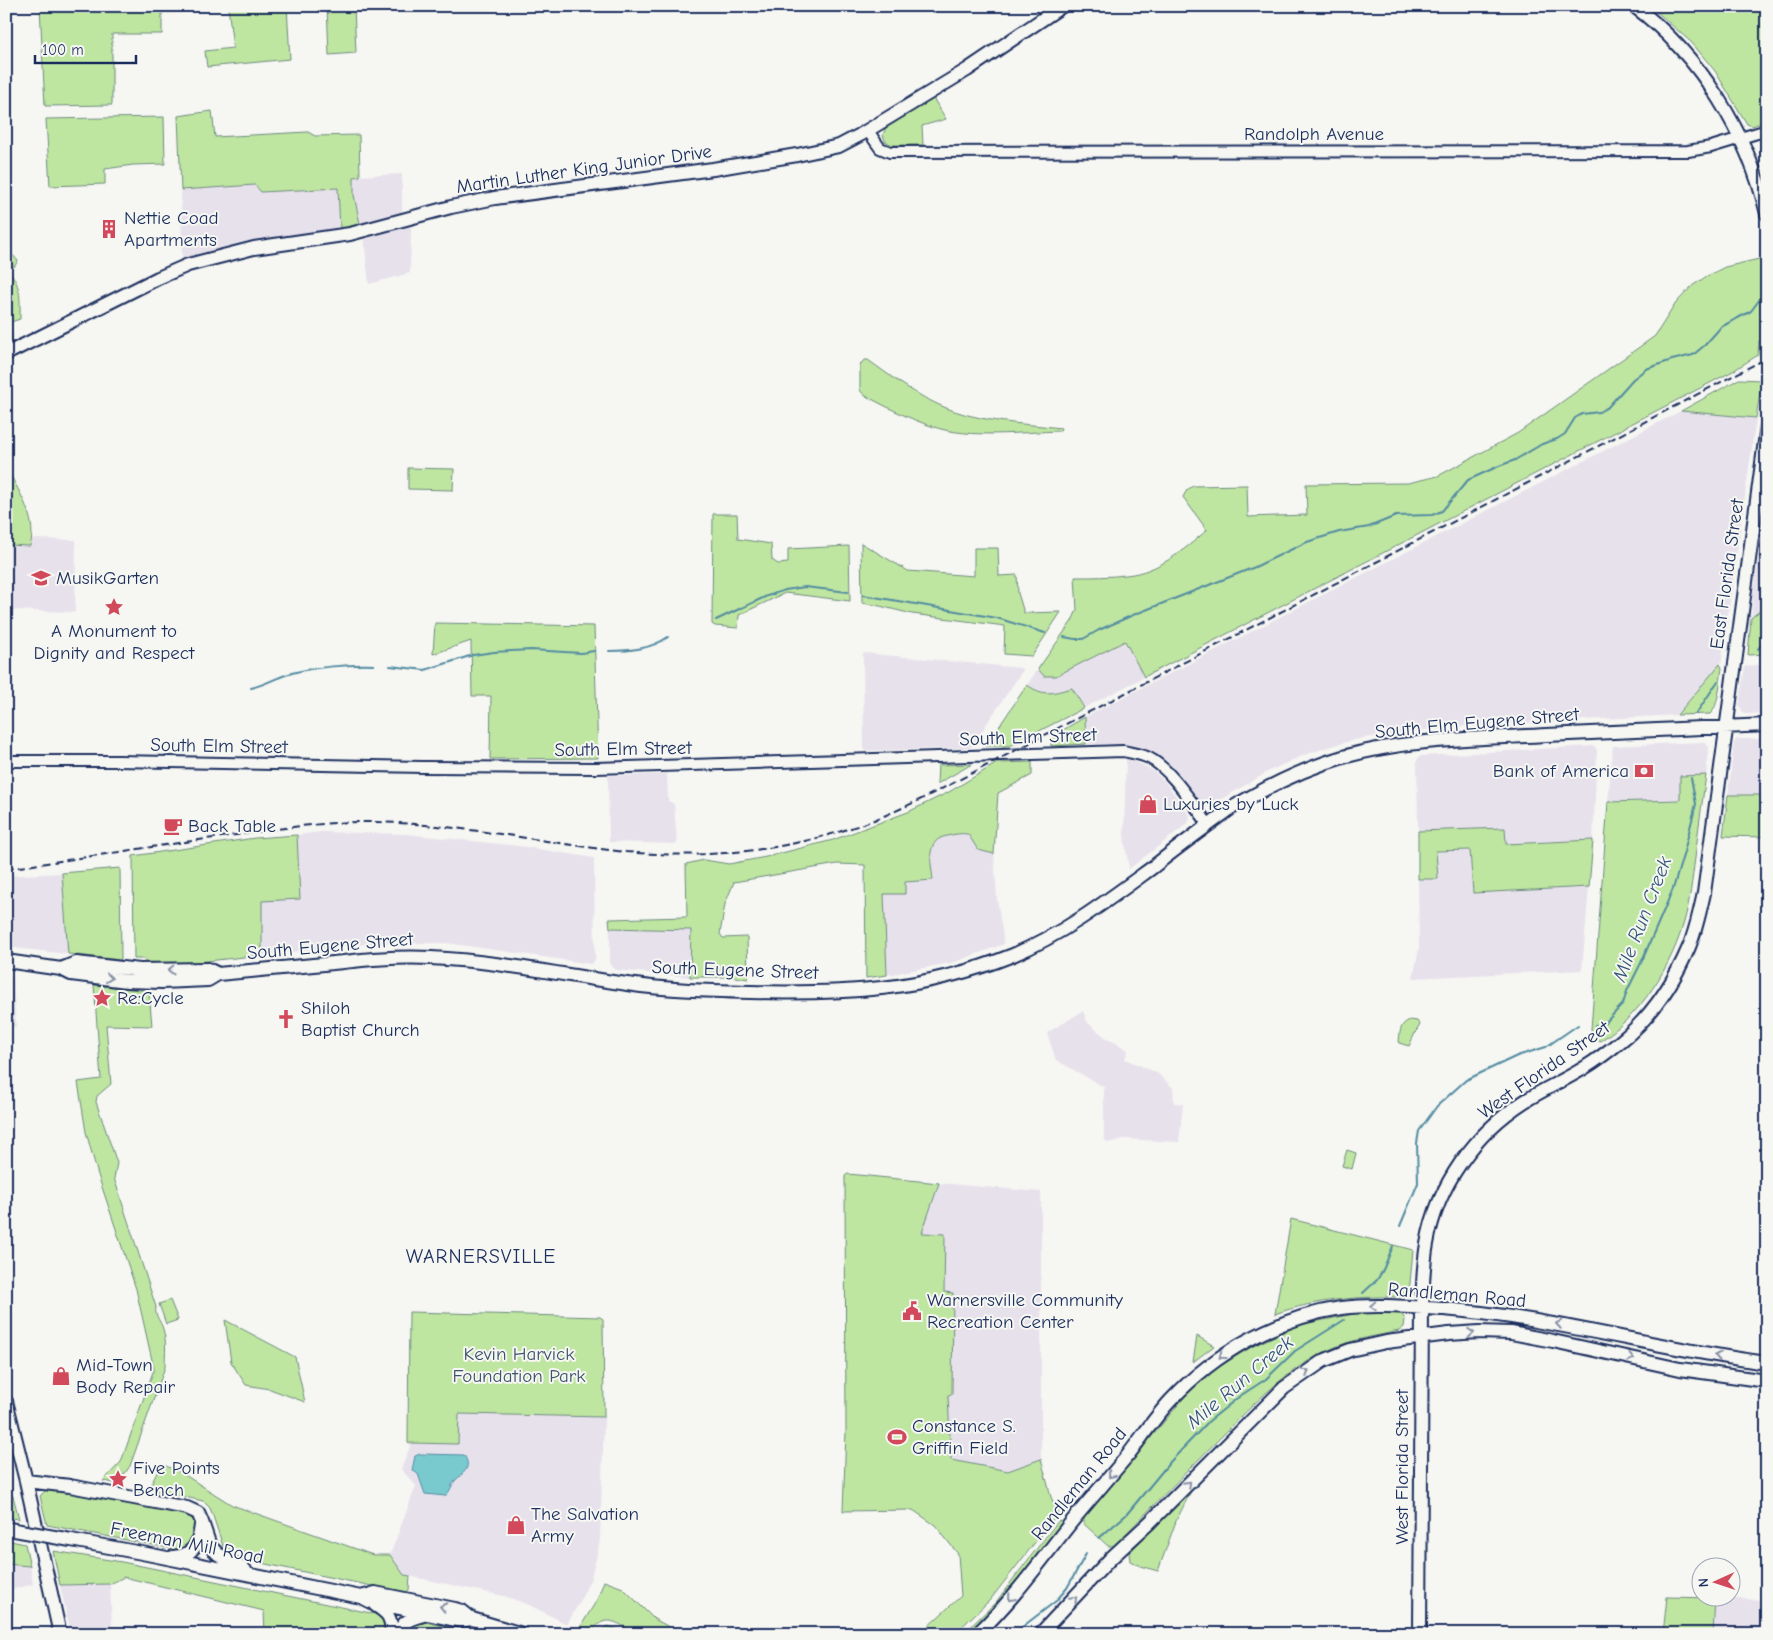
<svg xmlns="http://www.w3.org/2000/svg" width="1773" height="1640" font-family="'Comic Neue',sans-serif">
<rect width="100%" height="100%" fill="#f6f6f2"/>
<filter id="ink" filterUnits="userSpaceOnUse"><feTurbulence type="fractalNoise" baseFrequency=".02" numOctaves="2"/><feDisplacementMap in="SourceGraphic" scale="10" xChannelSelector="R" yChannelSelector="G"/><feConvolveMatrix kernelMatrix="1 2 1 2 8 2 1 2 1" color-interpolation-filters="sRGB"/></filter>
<g filter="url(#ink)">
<!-- built -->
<path fill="#e7e1ec" d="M402,174V213L360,224L354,195V176Z
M255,185L261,192L338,188L340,229L244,242L183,258L182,257L181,190Z
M409,226L411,228L410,273L369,284L364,239Z
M1681,411L1756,418L1721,664L1677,715L1451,727L1363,738L1335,745L1304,755L1269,771L1210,806L1206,807L1200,804L1166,761L1155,753L1123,745L1086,744L1085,717Z
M1767,498V605L1751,618L1754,588Z
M32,539L76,540L75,612L6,610V545L30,546Z
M1125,641L1144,677L1084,708L1072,688L1051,693L1038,692L1027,685L1038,669L1045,676H1056Z
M863,653L1021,668L1023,670L971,747L968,748L864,751Z
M1767,664V713L1747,714L1743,712L1739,705L1745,666Z
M1737,739H1767V795H1728L1734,743Z
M1704,742L1709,747L1706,775L1680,776V800L1608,802L1613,746Z
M1594,746L1597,750L1593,840L1506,844L1505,828L1418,831L1417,760L1420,756Z
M1126,759L1141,764L1155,772L1165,782L1189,814L1190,819L1188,823L1129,869L1124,836Z
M667,774L668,801L674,804L677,844L609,842L608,776Z
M321,832L406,834L519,846L594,858L595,960L591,964L447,943H378L262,955V901L300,898L297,835Z
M959,833L968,834L978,850L994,854L997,899L1004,944L955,962L887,975L884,894L905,893L904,882L933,880L931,857L932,844L939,837Z
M1470,850L1473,892L1589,887L1582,970L1413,978L1419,949L1418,879H1437L1436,851Z
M62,873L68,954L6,947V876Z
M610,928L691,930L690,977L616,970L610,964Z
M6,976L13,977L16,1027H6Z
M1083,1011L1087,1022L1105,1037L1128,1050L1125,1059L1157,1073L1173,1088L1174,1103L1183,1104L1179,1142L1124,1139L1108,1143L1104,1139V1087L1056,1060L1047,1033Z
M939,1183L1041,1192V1459L1008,1471L951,1461L948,1394H952L953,1293L944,1292L945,1234H922Z
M459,1414L604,1417L600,1540L596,1559L590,1580L579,1603L567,1624L527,1604L504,1596L404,1575L390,1555L416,1486L401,1469L411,1444H458Z
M6,1564L30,1566L33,1584L6,1591Z
M110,1584L112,1627L70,1630L60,1585Z
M1715,1598L1767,1600V1634H1713Z"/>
<!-- green -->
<path fill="#bfe6a0" stroke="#6d8a7f" d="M40,6H162V34H112V105L45,106Z
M228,6H287L290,59L207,67L205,51L233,48Z
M327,6H354L356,53L329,55Z
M1650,6H1767V121L1752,126L1747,124L1715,71L1692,43Z
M933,98L946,119L922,126L923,145H892L885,141L883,135L886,127Z
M212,111L215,137L308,132L315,136L359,135L360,176L354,177V195L360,224L340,229L338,188L261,192L255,185L181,190L178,116Z
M164,117L165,164L133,165L105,169V184L50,186L46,119Z
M1767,138V164L1760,149L1761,143Z
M6,209L11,253L18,261L14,267L6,258Z
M1759,259L1763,261C1768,287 1767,314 1766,341H1759L1758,355L1733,371L1144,677L1125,641L1056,676H1044L1038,669L1072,621L1077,610L1075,577C1092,577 1109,577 1126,575C1158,572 1183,551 1207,530L1183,497L1187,490L1193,486L1247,485L1248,517L1307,515L1306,484L1408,483L1438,476L1518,433L1655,336L1676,303L1692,286L1707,276L1725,267Z
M6,267C22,286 20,296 20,319L11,322L12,340L6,343Z
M864,360H868C889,375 910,391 933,402C972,422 1018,423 1061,428L1060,431C1022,432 970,439 934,427C909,419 887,407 864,395L860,390V365Z
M1739,379L1760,380L1761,386L1756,418L1681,411Z
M408,468L454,469L453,490L408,489Z
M12,478C23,498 37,523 30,546L6,545V479Z
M713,514H737L738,539L771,544L772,560L778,564L788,563V549L849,546L850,601L785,593L739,615L738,628L715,626L712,624Z
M861,543L908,571L974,576V548H998L999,576L1017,575L1018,593L1024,613L1061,612L1032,656L1004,654L1005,626L912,614L880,606L862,603Z
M1767,605V654L1748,655L1751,618Z
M435,623L594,626L598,758L490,759L491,696H472L471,641L433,654Z
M1720,664L1722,668C1720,680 1719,707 1710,714L1677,715Z
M1027,685C1045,697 1052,693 1072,688L1084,708L1010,746H986Z
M1085,717L1086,744L1051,746V737Z
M1032,762V775L998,793L994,854L978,850L968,834C960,833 955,834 947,836C925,840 931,862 933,880L905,882V894H884L887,975L866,978L865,865L837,864L734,882L725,904L720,934L723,938L747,937L748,979L735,977H690L691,930L610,928L609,919L687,917L686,864L704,860L729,864L766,857L833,840L908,812L949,792L997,763Z
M972,764L937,784L938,765Z
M1706,775C1702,803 1698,831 1695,858C1692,880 1690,901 1684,922C1671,967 1641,1015 1600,1041C1594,1038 1593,1036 1591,1029L1608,802L1680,800V776Z
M1728,795H1767V899H1763L1765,837L1723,836Z
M1505,828L1506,844L1593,840L1589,887L1473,893L1470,850L1436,851L1438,879H1418V831Z
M297,835L300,899L262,901V955L198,962L168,963L145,962V959H134L133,856L255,838Z
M120,868L121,960L68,954L62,873Z
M94,985L149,991L152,1026L106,1025L111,1084L97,1096L96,1102L117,1163L114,1178L156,1307C154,1316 161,1321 163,1329C167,1341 165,1355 165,1367L130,1466L123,1476L121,1484L103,1481L121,1462L154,1369L136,1289L98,1175L86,1132L78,1082L101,1079Z
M1410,1020L1417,1021L1420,1025L1415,1033L1409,1046L1399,1043C1400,1033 1399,1024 1410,1020Z
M1347,1150L1356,1153L1352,1169L1342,1166Z
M848,1174L939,1183L922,1233L945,1234L944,1292L953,1293L952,1394L948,1395L951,1460L1008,1471L1041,1459L1051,1497L1058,1513L990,1600L954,1634H910L925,1629L961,1596L958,1554L935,1525L913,1510L843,1511L846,1432L845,1176Z
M1291,1219L1413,1250L1409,1294L1406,1297C1362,1296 1316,1299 1275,1314Z
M170,1300L178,1320L166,1324L159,1304Z
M409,1312L600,1317L603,1319L604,1417L459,1414L458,1444L408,1443Z
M1386,1312L1401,1313L1405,1319L1404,1327L1399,1331C1377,1336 1353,1339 1333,1348C1286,1369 1256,1402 1221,1437C1185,1473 1149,1510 1114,1546H1108L1084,1524V1518L1187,1394L1217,1368L1253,1346L1299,1325L1359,1313Z
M225,1320L295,1357L305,1402L270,1389L246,1385L231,1362Z
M1197,1336L1214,1346L1193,1362Z
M161,1464L180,1472L232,1505L373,1555H390L404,1575L410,1576L409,1590L406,1593L251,1561V1554L234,1551L223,1546L213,1516L210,1508L203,1501L149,1489Z
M53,1489L187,1515C198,1521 198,1535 190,1544C186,1548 179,1548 174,1549L47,1525L40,1496L46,1490Z
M1191,1491L1176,1521L1158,1571L1140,1566L1130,1561L1129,1553Z
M6,1495L13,1496L19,1519L6,1517Z
M1059,1520L1063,1524L992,1613L969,1634H963L996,1602L1014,1578Z
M6,1540L25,1544L30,1566L6,1564Z
M53,1551L122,1562L380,1615L386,1620L387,1634H265L264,1611L124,1577L110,1584L60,1585Z
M604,1581L623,1588L654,1619L675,1630V1634C665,1634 653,1635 643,1634C622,1631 608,1606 590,1634H576L597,1600Z
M1667,1597L1715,1598L1713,1634H1663Z
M426,1622L476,1634H408L411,1627Z
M608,1626L629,1634H597Z"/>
<!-- water -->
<path fill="#79cacf" stroke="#538ca2" d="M420,1454L464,1455C473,1469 462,1473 454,1482C451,1487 450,1492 445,1496L425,1494L418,1474L412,1470L415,1456Z"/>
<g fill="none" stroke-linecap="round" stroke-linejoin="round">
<!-- stream -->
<path stroke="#538ca2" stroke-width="2" d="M863,595L997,618L1045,633
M716,620L767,596L785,590L805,587L848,592
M1064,637L1075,639H1083L1099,630L1133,615L1255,567L1307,542L1339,532L1369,527L1396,516L1432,515L1442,511L1468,480L1499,466L1515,460L1542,444L1557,439L1565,434L1575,418L1582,414L1599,412L1608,407L1633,379L1646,369L1672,360L1693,355L1705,345L1721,327L1751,311L1760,299
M1758,649L1767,638
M609,651C631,651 651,649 668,637
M390,666L425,670L473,655L494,652L531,650L581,653L594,651
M251,688C265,685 277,677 292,673C315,667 350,664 374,665
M1696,714L1718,681
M1595,1026H1599L1605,1023L1623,1004L1627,991L1641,963L1673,889L1684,852L1696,804L1691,778
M1400,1226L1418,1183L1417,1143L1419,1131L1437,1106L1466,1080L1517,1056L1546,1047L1578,1025
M1363,1293L1377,1280L1383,1270L1393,1246
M1099,1538L1126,1515L1170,1462L1209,1421L1240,1396L1266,1379L1295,1351L1344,1320
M1013,1634L1056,1601L1067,1588L1086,1554"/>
<!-- minor casing -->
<g stroke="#1b2f5e" stroke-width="14">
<path id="minor" d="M868,131L880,148L890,152L1688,151L1711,147L1767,130
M6,761H118L422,767L596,768L1123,751C1132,753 1141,754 1149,758C1171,769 1194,806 1209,825"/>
</g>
<!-- major casing -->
<g stroke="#1b2f5e" stroke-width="16">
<path id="major" d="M1634,6C1701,56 1748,134 1767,214
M6,354L158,278L188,265L211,259L254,248L350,234L451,207L495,198L713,169L797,155L839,146L860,135L967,70L1062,6
M6,961L61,969L71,974L127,981L162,982L208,980L218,974C253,971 289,967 324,964C360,960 396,956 431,958C497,961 562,975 627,984C668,990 709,991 750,992C846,994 923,991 1013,955C1065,933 1108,900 1153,867C1178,847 1204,828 1230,809C1266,787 1303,769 1343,757C1409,738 1479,739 1547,735C1620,731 1693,728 1767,725
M61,969L76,963L140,970L208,969L218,974
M6,1401L26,1481L60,1634
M26,1481L70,1486L187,1508L198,1513L202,1522L210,1546L218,1554L245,1570
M71,1540L142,1553L361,1597L371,1602L460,1621L472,1619
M173,1557C193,1556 199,1544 201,1525
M361,1597L375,1593L455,1609L462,1611L472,1619L522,1634
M375,1605C389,1614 391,1617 392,1634
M397,1634C403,1621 411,1618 424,1615
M977,1634C1014,1599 1042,1559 1073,1520C1091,1498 1110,1477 1128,1455C1142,1437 1155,1417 1171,1400C1216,1352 1276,1318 1341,1308C1375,1304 1409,1307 1444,1309C1554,1318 1658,1349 1767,1363
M1040,1634L1110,1559L1149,1523L1284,1388L1323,1361L1350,1350L1386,1342L1449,1334L1479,1332L1511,1333L1553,1341L1680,1369L1767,1381
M1420,1634L1422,1308C1423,1286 1423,1265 1427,1244C1437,1185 1475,1133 1525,1101C1544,1089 1565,1080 1584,1068C1597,1060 1609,1051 1621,1041C1651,1017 1674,982 1689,947C1696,930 1700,911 1704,893L1767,426"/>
</g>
<!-- minor -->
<use href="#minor" stroke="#f6f6f2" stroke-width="10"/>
<!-- major -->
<use href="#major" stroke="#f6f6f2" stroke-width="12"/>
<!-- rail -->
<path stroke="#1b2f5e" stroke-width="2" stroke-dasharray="8 4" stroke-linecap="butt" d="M6,869C83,858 159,845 236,835C276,829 316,823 357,822C447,821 537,842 626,852C702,859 779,852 851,828C886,817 920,800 953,783L1767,358"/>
<!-- major-bridge casing -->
<g stroke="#1b2f5e" stroke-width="16" stroke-linecap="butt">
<path id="major-bridge" d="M9,1529L71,1540"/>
</g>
<!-- major-bridge -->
<use href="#major-bridge" stroke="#f6f6f2" stroke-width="12"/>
</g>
<!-- one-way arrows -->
<defs><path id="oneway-chevron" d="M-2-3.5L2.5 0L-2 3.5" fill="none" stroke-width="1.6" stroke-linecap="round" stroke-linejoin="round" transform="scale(1.25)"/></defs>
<g stroke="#8892a8">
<use href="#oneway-chevron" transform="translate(171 970) rotate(179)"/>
<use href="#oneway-chevron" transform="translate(109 978) rotate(7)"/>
<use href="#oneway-chevron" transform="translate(1373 1306) rotate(177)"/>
<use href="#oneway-chevron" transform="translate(1559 1324) rotate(-170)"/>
<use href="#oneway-chevron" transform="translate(1471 1333) rotate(-4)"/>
<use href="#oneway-chevron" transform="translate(1222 1356) rotate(144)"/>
<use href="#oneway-chevron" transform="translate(1718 1356) rotate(-170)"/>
<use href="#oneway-chevron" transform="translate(1631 1358) rotate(13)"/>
<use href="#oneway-chevron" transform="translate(1306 1372) rotate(-33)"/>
<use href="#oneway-chevron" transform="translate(1111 1475) rotate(130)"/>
<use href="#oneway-chevron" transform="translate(1188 1484) rotate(-45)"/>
<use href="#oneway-chevron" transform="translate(1011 1598) rotate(131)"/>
<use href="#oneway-chevron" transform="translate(1074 1599) rotate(-47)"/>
<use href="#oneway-chevron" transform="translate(443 1607) rotate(-168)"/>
</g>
</g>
<!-- icons -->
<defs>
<g id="building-bare" transform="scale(1.5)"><path d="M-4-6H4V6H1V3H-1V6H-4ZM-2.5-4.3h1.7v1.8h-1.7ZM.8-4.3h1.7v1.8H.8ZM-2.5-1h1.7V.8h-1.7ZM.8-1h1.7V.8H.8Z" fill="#d1495b" stroke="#f6f6f2" stroke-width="2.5" paint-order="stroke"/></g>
<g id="school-bare" transform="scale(1.5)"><path d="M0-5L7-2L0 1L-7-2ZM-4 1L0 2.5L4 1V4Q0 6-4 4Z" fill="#d1495b" stroke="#f6f6f2" stroke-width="2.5" paint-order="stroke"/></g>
<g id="sight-bare" transform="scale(1.5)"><path d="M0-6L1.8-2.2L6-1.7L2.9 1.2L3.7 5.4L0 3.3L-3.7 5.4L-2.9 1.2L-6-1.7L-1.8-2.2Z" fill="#d1495b" stroke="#f6f6f2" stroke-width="2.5" paint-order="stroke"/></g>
<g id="bank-bare" transform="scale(1.5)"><path d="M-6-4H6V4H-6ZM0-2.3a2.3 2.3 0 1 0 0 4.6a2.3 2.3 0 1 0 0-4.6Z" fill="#d1495b" stroke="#f6f6f2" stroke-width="2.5" paint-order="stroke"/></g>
<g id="shop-bare" transform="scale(1.5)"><path d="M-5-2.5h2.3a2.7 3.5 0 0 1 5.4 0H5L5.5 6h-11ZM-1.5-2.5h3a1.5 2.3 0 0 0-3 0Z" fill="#d1495b" stroke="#f6f6f2" stroke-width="2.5" paint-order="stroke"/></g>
<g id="cafe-bare" transform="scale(1.5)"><path d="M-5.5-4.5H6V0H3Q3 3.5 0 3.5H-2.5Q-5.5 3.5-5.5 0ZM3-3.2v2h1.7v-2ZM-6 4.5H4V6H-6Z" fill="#d1495b" stroke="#f6f6f2" stroke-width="2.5" paint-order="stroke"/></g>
<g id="church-bare" transform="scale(1.5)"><path d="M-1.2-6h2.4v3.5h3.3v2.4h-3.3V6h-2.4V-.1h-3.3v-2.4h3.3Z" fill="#d1495b" stroke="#f6f6f2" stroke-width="2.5" paint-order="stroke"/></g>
<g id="civic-bare" transform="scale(1.5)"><path d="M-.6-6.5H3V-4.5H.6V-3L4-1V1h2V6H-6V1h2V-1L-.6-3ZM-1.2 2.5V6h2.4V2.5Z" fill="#d1495b" stroke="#f6f6f2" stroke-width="2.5" paint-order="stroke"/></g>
<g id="stadium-bare" transform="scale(1.5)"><path d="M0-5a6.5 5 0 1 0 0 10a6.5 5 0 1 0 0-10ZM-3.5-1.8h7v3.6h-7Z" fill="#d1495b" stroke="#f6f6f2" stroke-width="2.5" paint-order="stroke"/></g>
</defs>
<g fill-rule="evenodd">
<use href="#building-bare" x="109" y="229"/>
<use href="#school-bare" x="41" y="578"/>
<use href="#sight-bare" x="114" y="607"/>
<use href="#bank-bare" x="1644" y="771"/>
<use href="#shop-bare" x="1148" y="804"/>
<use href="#cafe-bare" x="173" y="826"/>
<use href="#sight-bare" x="102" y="998"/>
<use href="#church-bare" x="286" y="1019"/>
<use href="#civic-bare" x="912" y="1311"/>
<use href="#shop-bare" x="61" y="1376"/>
<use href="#stadium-bare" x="897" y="1437"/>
<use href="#sight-bare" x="118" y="1479"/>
<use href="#shop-bare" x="516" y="1525"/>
</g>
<g text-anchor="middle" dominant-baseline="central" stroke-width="4" stroke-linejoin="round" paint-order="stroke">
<!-- street labels -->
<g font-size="19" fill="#1b2f5e" stroke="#f6f6f2">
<text x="1314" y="134">Randolph Avenue</text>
<text transform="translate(584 169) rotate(-8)">Martin Luther King Junior Drive</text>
<text transform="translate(1727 574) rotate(-82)">East Florida Street</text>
<text transform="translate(1477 723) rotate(-5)">South Elm Eugene Street</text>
<text transform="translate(1028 737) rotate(-2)">South Elm Street</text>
<text transform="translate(219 746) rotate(1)">South Elm Street</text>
<text transform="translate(623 749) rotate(-1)">South Elm Street</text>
<text transform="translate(330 946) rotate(-5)">South Eugene Street</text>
<text transform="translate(735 970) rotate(2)">South Eugene Street</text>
<text transform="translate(1544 1070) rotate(-35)">West Florida Street</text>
<text transform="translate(1457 1295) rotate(5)">Randleman Road</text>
<text transform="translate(1402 1467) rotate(-90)">West Florida Street</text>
<text transform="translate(1079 1484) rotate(-51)">Randleman Road</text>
<text transform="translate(187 1543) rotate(11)">Freeman Mill Road</text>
</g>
<!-- poi labels -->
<g font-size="19" fill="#1b2f5e" stroke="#f6f6f2" text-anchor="start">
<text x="124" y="218">Nettie Coad<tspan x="124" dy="22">Apartments</tspan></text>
<text x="56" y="578">MusikGarten</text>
<text x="114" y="631" text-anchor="middle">A Monument to<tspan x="114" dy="22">Dignity and Respect</tspan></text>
<text x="1629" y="771" text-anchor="end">Bank of America</text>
<text x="1163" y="804">Luxuries by Luck</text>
<text x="188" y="826">Back Table</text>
<text x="117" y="998">Re:Cycle</text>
<text x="301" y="1008">Shiloh<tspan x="301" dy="22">Baptist Church</tspan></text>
<text x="927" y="1300">Warnersville Community<tspan x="927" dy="22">Recreation Center</tspan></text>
<text x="76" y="1365">Mid-Town<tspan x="76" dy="22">Body Repair</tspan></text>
<text x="912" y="1426">Constance S.<tspan x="912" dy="22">Griffin Field</tspan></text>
<text x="133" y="1468">Five Points<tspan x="133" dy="22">Bench</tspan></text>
<text x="531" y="1514">The Salvation<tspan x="531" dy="22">Army</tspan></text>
</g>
<!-- park labels -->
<g font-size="19" fill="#3c546b" stroke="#f6f6f2">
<text x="519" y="1354">Kevin Harvick<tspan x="519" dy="22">Foundation Park</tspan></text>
</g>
<!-- water labels -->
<g font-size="20" font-style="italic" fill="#32567a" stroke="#f6f6f2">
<text transform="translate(1642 919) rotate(-69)">Mile Run Creek</text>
<text transform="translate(1240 1382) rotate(-40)">Mile Run Creek</text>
</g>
<!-- neighbourhood labels -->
<g font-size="20" letter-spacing="1" fill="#1b2f5e" stroke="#f6f6f2">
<text x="481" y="1256">WARNERSVILLE</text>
</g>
</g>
<!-- margin -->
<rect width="1773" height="1640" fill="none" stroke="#f6f6f2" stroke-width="25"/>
<rect x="12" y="12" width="1748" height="1615" fill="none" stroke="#1b2f5e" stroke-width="2" filter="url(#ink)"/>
<!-- north arrow -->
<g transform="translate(1716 1582) rotate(267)"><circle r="24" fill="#f6f6f2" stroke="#9ea6b7"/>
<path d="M0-4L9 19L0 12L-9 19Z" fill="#d1495b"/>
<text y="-8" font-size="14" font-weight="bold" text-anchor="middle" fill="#1b2f5e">N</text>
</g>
<!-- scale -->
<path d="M35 55v8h101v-8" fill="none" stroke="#1b2f5e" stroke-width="2.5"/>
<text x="42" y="55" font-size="15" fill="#1b2f5e" stroke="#f6f6f2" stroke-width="4" paint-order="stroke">100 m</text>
</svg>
